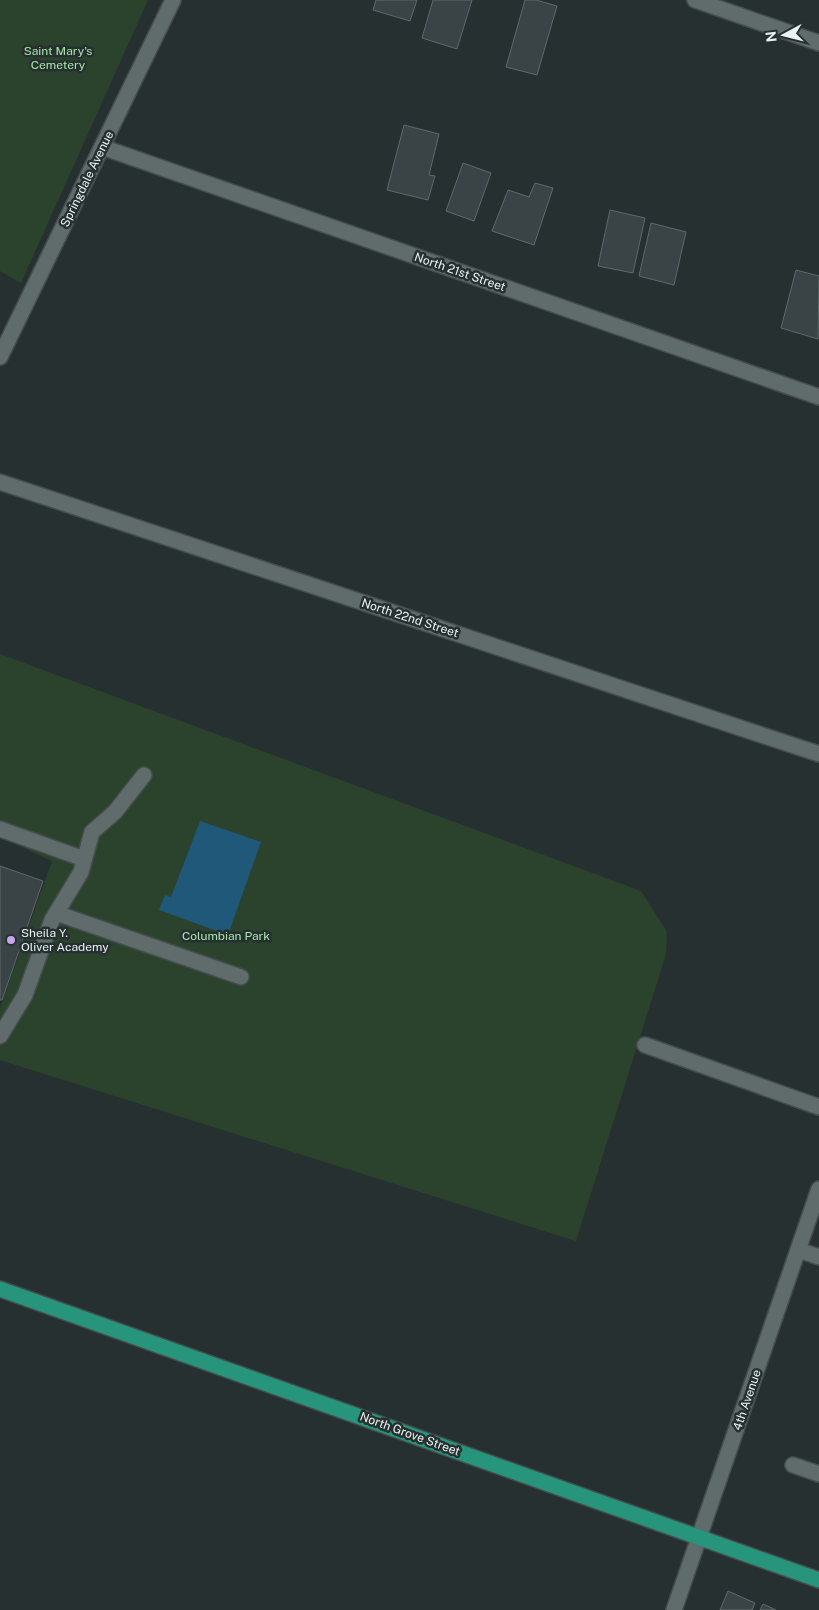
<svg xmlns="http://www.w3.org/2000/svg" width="819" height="1610" font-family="'Public Sans',sans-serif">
<rect width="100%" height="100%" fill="#263030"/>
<!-- green -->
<path fill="#2b432c" d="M0,0H148L21,283L0,271Z
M0,654L641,891L667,932L666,954L576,1241L0,1060V1008L52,861L0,837Z"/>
<!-- water -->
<path fill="#1f5878" d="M200,821L261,842L228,935L159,910L165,895L171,897Z"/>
<!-- building -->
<path fill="#3a4446" stroke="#5e696c" d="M376,0H417L410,21L373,10Z
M433,0H472L457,49L422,38Z
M525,0H536L557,6L537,75L506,67Z
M404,125L439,134L429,175L435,176L428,200L387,190Z
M463,163L491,173L474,221L446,211Z
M535,183L553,188L534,245L492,231L508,190L529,197Z
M610,210L645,218L633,273L598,266Z
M651,223L686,232L674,285L639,276Z
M796,270L819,276L818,339L781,328Z
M0,866L43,881L2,1000H0Z
M728,1591L755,1603L752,1610H720Z
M763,1604L776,1610H760Z"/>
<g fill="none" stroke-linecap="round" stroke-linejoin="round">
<!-- minor casing -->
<g stroke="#444c4c" stroke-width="18">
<path id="minor" d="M695,0L819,43
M102,147L819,397
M0,357L173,0
M0,482L819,754
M0,829L84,859
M56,913L241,977
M0,1036L25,995L52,920L81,872L92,832L115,812L144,775
M645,1045L819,1107
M798,1250L819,1257
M793,1465L819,1474
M674,1610L819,1189"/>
</g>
<!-- major casing -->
<g stroke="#444c4c" stroke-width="18">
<path id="major" d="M0,1289L819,1580"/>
</g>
<!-- minor -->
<use href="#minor" stroke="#606c6b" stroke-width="15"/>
<!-- major -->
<use href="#major" stroke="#26957b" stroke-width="15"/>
</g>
<!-- markers -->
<circle fill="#c9a5ee" stroke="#263030" stroke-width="2" cx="11" cy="940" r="5"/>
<g text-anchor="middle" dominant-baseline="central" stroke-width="5" stroke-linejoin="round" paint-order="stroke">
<!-- park labels -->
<g font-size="12" fill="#a4e6a6" stroke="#263030">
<text x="58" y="51">Saint Mary's<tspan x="58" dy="14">Cemetery</tspan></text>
<text x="226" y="936">Columbian Park</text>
</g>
<!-- street labels -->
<g font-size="12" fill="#ebf2f1" stroke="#263030">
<text transform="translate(87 179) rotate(-64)">Springdale Avenue</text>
<text transform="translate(460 272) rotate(19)">North 21st Street</text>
<text transform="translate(410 618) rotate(18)">North 22nd Street</text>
<text transform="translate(747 1400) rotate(-71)">4th Avenue</text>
<text transform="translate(410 1434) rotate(20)">North Grove Street</text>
</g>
<!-- poi labels -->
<g font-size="12" fill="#ebf2f1" stroke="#263030" text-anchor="start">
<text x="21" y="933">Sheila Y.<tspan x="21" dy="14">Oliver Academy</tspan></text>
</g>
</g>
<!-- north arrow -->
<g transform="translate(784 35) rotate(263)" stroke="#263030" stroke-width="4" paint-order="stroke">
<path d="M0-4L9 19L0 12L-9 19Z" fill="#ebf2f1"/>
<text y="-8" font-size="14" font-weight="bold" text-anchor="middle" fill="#ebf2f1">N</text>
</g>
</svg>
